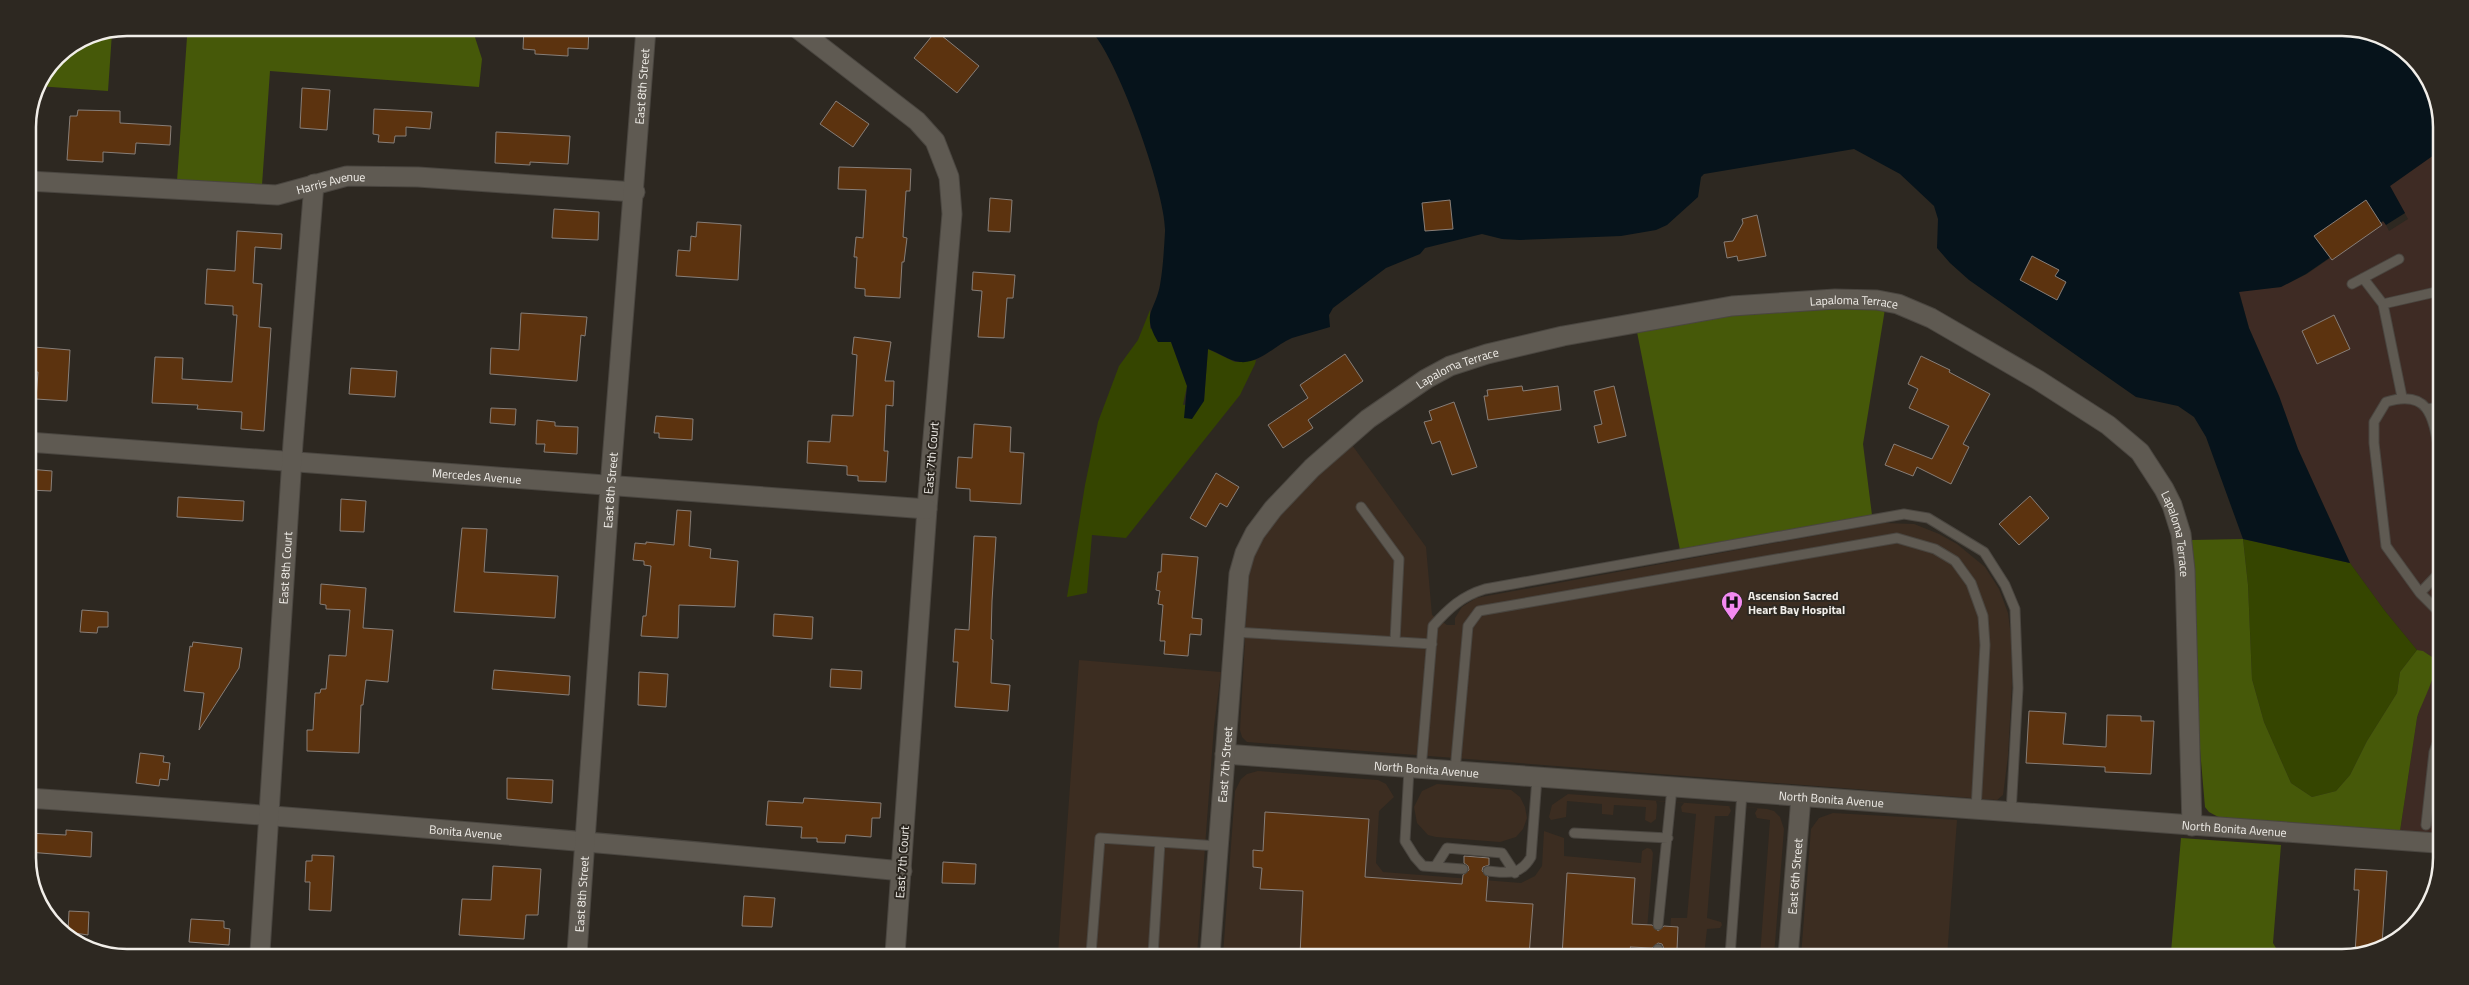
<svg xmlns="http://www.w3.org/2000/svg" width="2469" height="985" font-family="'Titillium Web',sans-serif">
<rect width="100%" height="100%" fill="#2d2821"/>
<!-- commercial -->
<path fill="#3e2b24" d="M2441,150L2436,834L2400,831L2417,718L2423,700L2437,669L2428,654L2417,650L2385,611L2350,563L2298,449L2279,396L2249,328L2239,291L2281,287L2307,274L2384,221L2389,231L2408,219L2390,186Z"/>
<!-- medical -->
<path fill="#3c2d21" d="M1352,445L1426,547L1432,615L1447,625H1455V618L1462,607L1476,598L1884,523L1914,524L1939,534L1957,544L1985,567L1999,589L2008,613L2011,636L2012,683L2008,756L2003,795L1997,800L1247,742L1242,737L1240,730L1247,603L1246,599L1252,559L1268,530L1300,493Z
M1079,660L1221,672L1214,726L1197,955L1058,954Z
M1258,771L1378,780L1386,784L1394,797L1379,811L1376,863L1383,872L1521,883L1535,876L1542,866L1544,831L1564,838V856L1641,863L1642,851L1647,848L1651,849L1653,853L1645,956L1223,955L1235,791L1241,779L1247,774Z
M1437,784L1511,790L1520,797L1525,807L1527,818L1523,829L1516,837L1500,842L1436,837L1428,835L1417,823L1414,807L1422,791Z
M1568,794L1767,809L1774,811L1780,817L1784,829L1774,956H1760L1770,820L1757,818L1755,813L1758,808L1729,806L1731,811L1728,816H1715L1707,918L1721,922L1722,925L1720,928L1707,929L1704,956H1668L1671,918H1687L1696,814L1682,812L1681,807L1684,803L1656,801L1657,805L1656,819L1651,823L1645,820L1646,807L1614,805L1613,815L1602,814V804L1567,801L1566,817L1551,820L1549,817L1552,805Z
M1833,813L1957,820L1947,957L1801,956L1811,829L1819,818Z"/>
<!-- green -->
<path fill="#354500" d="M1150,310V328L1171,342L1187,386L1183,405L1204,401L1208,349L1235,362L1256,360L1255,364L1240,395L1126,538L1092,535L1087,593L1067,597L1085,485L1098,422L1119,366L1138,340Z
M2243,539L2350,563L2385,611L2417,650L2400,672L2397,693L2367,741L2350,775L2336,791L2312,797L2291,783L2264,722L2252,679L2248,585Z"/>
<!-- forest -->
<path fill="#465909" d="M128,28H472L482,59L479,87L270,71L262,185L177,181L187,37L112,33L108,91L37,86L57,57L89,35Z
M1831,308L1885,309L1863,444L1872,515L1680,550L1637,332L1747,313Z
M2243,539L2248,585L2252,679L2264,722L2291,783L2312,797L2336,791L2350,775L2367,741L2397,693L2400,672L2417,650L2423,651L2435,659C2438,675 2422,701 2417,718L2400,831L2224,820L2209,812L2205,807L2199,738L2195,595L2191,540Z
M2181,838L2281,845L2273,943L2281,957H2174L2171,952Z"/>
<!-- water -->
<path fill="#06131b" d="M1090,30L2374,33L2421,66L2441,121V150L2390,186L2405,213L2386,225L2383,221L2306,274L2281,287L2239,292L2249,328L2279,396L2298,449L2350,563L2243,539L2206,437L2194,417L2178,406L2136,397L1969,280L1950,263L1937,248L1938,219L1934,206L1900,174L1854,149L1704,174L1701,177L1698,197L1667,225L1656,230L1621,236L1520,240L1502,239L1482,234L1425,248L1420,254L1386,268L1333,308L1329,315L1330,327C1318,331 1304,334 1292,338C1275,345 1260,364 1240,362C1229,361 1218,352 1208,349L1204,401L1192,419L1184,418L1187,386L1171,342H1158C1141,313 1155,312 1160,285C1163,268 1164,249 1165,232C1167,196 1116,53 1090,30Z"/>
<!-- building -->
<path fill="#5c330f" stroke="#877e78" d="M524,28L589,29L588,49L568,48V56L535,54V50L523,49Z
M936,31L979,66L957,93L914,58Z
M302,88L330,90L327,130L300,128Z
M836,101L869,124L853,147L820,124Z
M374,109L432,112L430,129L406,127V136H395L394,143L378,142L379,135L373,134Z
M78,110L120,111V123L171,126L170,145L136,143L135,154L103,152V162L67,160L70,116H77Z
M496,132L570,136L568,164L530,162V165L495,163Z
M839,167L911,169L910,191H906L903,237L907,238L904,262H902L900,298L865,296V289L855,288L857,257H854L856,237L863,238L866,190L838,189Z
M990,198L1012,200L1010,232L988,231Z
M1450,200L1453,229L1425,231L1422,203Z
M2366,200L2382,225L2332,260L2314,236Z
M554,209L599,212L598,240L552,238Z
M1757,215L1766,256L1738,261L1737,256L1727,258L1724,242L1733,241L1743,223L1742,219Z
M697,222L741,225L738,280L676,276L678,250L690,251L691,236L696,237Z
M237,231L282,234L281,249L255,247L253,283L262,284L259,327L271,328L264,431L241,429L242,412L197,409L198,405L152,403L155,357L183,358L182,379L232,382L237,315H233V306L205,304L207,269L235,271Z
M2032,256L2059,270L2055,276L2066,282L2057,300L2020,280Z
M973,272L1015,275L1013,298H1007L1004,338L978,337L982,291L972,290Z
M521,313L587,317L585,336L581,335L577,381L490,374L491,348L519,350Z
M2334,315L2350,349L2317,364L2302,331Z
M854,337L891,342L885,381H894L893,406L886,405L884,451H888L886,482L858,481V476L847,475V466L807,463L808,441L830,442L832,415L853,416L857,355L852,354Z
M34,347L70,350L67,401L36,399L38,372H32Z
M1345,354L1363,381L1308,420L1313,428L1283,448L1268,425L1308,398L1300,385Z
M1921,356L1950,370L1949,372L1990,394L1963,444L1969,447L1951,484L1917,467L1913,476L1885,465L1894,444L1932,459L1949,426L1909,408L1918,389L1908,384Z
M351,368L397,371L395,397L349,394Z
M1522,386L1523,391L1558,386L1561,410L1488,420L1484,396H1488L1487,390Z
M1614,386L1626,436L1598,443L1594,426L1602,424L1594,391Z
M1454,402L1477,467L1452,475L1440,441L1432,444L1424,422L1432,420L1429,411Z
M491,408L516,409L515,425L490,423Z
M656,416L693,419L692,440L659,438V433H654Z
M537,420L555,422V426L578,427L577,454L544,452L545,444H536Z
M974,424L1011,427L1010,452L1024,453L1021,504L970,501V489L956,488L958,457L972,458Z
M28,469L52,471L51,491L28,490Z
M1216,473L1239,487L1227,507L1220,503L1206,527L1190,518Z
M2030,496L2049,518L2019,545L1999,524Z
M178,497L244,501L243,521L177,517Z
M341,499L366,501L364,532L340,531Z
M677,510L691,511L689,546L711,549L710,558L738,561L735,607L679,605L678,638L641,636L643,616H646L651,566L644,565V561L633,560L635,543L646,544V542L674,545Z
M462,528L487,529L484,572L558,576L555,618L454,612Z
M974,536L996,537L992,601L991,639L993,640L991,683L1010,685L1008,711L955,707L958,662H953L955,629L969,630Z
M1162,554L1198,557L1192,618L1202,619L1201,635L1190,634L1188,656L1164,654L1165,641H1160L1163,605L1158,604L1160,591L1156,590L1158,572H1161Z
M321,584L366,588L363,628L393,630L388,682L366,680L363,705H361L359,753L307,751V730H313L315,693H320L321,689H326L329,655L346,656L350,610L326,609V605L320,604Z
M82,610L108,612V627H98L97,633L80,632Z
M774,614L813,617L812,639L773,636Z
M193,642L242,648L239,668L199,730L204,693L184,691L190,646L192,647Z
M831,669L862,671L861,689L830,687Z
M494,670L570,676L569,695L492,689Z
M639,672L668,674L666,707L638,705Z
M2029,711L2066,713L2063,744L2106,747L2107,715L2141,716V721H2154L2151,774L2105,772V767L2026,763Z
M140,753L164,756L163,762L170,763L168,780L160,779L159,786L136,783Z
M507,778L553,780L552,803L507,799Z
M804,798L881,803L880,818H872L871,837L846,835L845,843L817,842V838H801L802,827L766,825L768,801L803,803Z
M1265,812L1369,819L1365,877L1462,884L1463,875L1469,870L1468,866L1464,863V856L1489,858V865L1483,867L1482,871L1488,877L1486,901L1533,904L1529,956L1300,955L1303,891L1260,889L1262,868L1253,867V850L1263,851Z
M66,830L92,832L91,857L28,852V833L66,835Z
M312,855L334,856L331,911L309,910L310,882H305L306,861H312Z
M943,862L976,864L975,884L942,883Z
M493,866L541,869L538,915H526L524,939L459,935L462,899L491,900Z
M2355,869L2387,871L2382,944L2355,953L2359,890H2354Z
M1567,873L1635,878L1632,924L1652,925L1658,931L1664,926L1678,927L1677,950L1664,949L1662,944L1658,943L1652,948L1630,947L1637,956H1562Z
M744,896L775,898L772,927L742,926Z
M69,911L89,912L88,935L68,932Z
M191,919L224,921V928L230,929L229,945L189,942Z"/>
<g fill="none" stroke-linecap="round" stroke-linejoin="round">
<!-- lane casing -->
<g stroke="#4a4640" stroke-width="11">
<path id="lane" d="M2363,278L2383,304
M2352,284L2399,259
M2402,397L2383,304L2440,291
M2428,409L2439,407
M1361,507L1399,559L1395,641
M2420,593L2438,574
M2438,611L2420,593L2386,546L2374,443V422L2386,402C2429,389 2433,416 2439,451
M1234,632L1432,644
M1409,769L1405,841L1415,857L1423,866L1463,869
M1421,769L1433,626C1449,608 1462,596 1485,589L1904,514L1928,518L1984,552L2005,585L2015,609L2018,688L2011,813
M1455,771L1468,626L1479,611L1897,538L1935,549L1955,561L1971,583L1983,616L1985,645L1976,810
M2426,825L2434,752L2437,744
M1574,833L1668,838
M1435,867L1447,848L1502,853L1515,873
M1488,871C1508,873 1520,876 1531,857L1537,778
M1658,925L1672,788
M1658,949V956
M1091,954L1100,838L1160,842
M1153,955L1160,842L1218,846
M1730,956L1742,793"/>
</g>
<!-- street casing -->
<g stroke="#4a4640" stroke-width="21">
<g id="street">
<path d="M798,29L917,121L935,141L949,177L952,214L927,509L895,954"/>
<path id="s1" d="M28,181L277,195L347,176L418,177L635,192"/>
<path id="s2" d="M28,442C328,463 627,488 927,509"/>
<path id="s3" d="M1225,754L2436,843"/>
<path id="s4" d="M28,798C319,818 611,843 902,871"/>
<path id="s5" d="M260,952L293,443L314,184"/>
<path id="s6" d="M577,953L610,487L646,29"/>
<path id="s7" d="M1210,955L1239,574L1245,553L1255,533L1273,509L1312,468L1368,419L1426,379L1450,366L1487,354L1563,336L1732,306L1835,299L1877,300L1898,304L1931,318L2038,380L2108,425L2140,452L2164,489L2172,505L2181,534L2185,570L2192,826"/>
<path id="s8" d="M1788,956L1801,797"/>
</g>
</g>
<!-- lane -->
<use href="#lane" stroke="#5f5a52" stroke-width="9"/>
<!-- street -->
<use href="#street" stroke="#5f5a52" stroke-width="19"/>
</g>
<!-- icons -->
<defs>
<g id="hospital-pin" transform="scale(1.125)"><path d="M0 17L-7.5 6A9.5 9.5 0 1 1 7.5 6Z" fill="#f38af1" stroke="#2d2821"/><path d="M-5-5h3v3.5h4V-5h3V5h-3V1.5h-4V5h-3Z" fill="#111"/></g>
</defs>
<g fill-rule="evenodd">
<use href="#hospital-pin" x="1732" y="602"/>
</g>
<g text-anchor="middle" dominant-baseline="central" stroke-width="4" stroke-linejoin="round" paint-order="stroke">
<!-- street labels -->
<g font-size="12" fill="#f1eee9" stroke="#2d2821">
<text stroke="none"><textPath href="#s6" startOffset="869">East 8th Street</textPath></text>
<text stroke="none"><textPath href="#s1" startOffset="305">Harris Avenue</textPath></text>
<text stroke="none"><textPath href="#s7" startOffset="1096">Lapaloma Terrace</textPath></text>
<text stroke="none"><textPath href="#s7" startOffset="691">Lapaloma Terrace</textPath></text>
<text transform="translate(931 458) rotate(-85)">East 7th Court</text>
<text stroke="none"><textPath href="#s2" startOffset="450">Mercedes Avenue</textPath></text>
<text stroke="none"><textPath href="#s6" startOffset="464">East 8th Street</textPath></text>
<text stroke="none"><textPath href="#s7" startOffset="1516">Lapaloma Terrace</textPath></text>
<text stroke="none"><textPath href="#s5" startOffset="385">East 8th Court</textPath></text>
<text stroke="none"><textPath href="#s7" startOffset="191">East 7th Street</textPath></text>
<text stroke="none"><textPath href="#s3" startOffset="202">North Bonita Avenue</textPath></text>
<text stroke="none"><textPath href="#s3" startOffset="608">North Bonita Avenue</textPath></text>
<text stroke="none"><textPath href="#s3" startOffset="1012">North Bonita Avenue</textPath></text>
<text stroke="none"><textPath href="#s4" startOffset="439">Bonita Avenue</textPath></text>
<text transform="translate(902 862) rotate(-86)">East 7th Court</text>
<text stroke="none"><textPath href="#s8" startOffset="80">East 6th Street</textPath></text>
<text stroke="none"><textPath href="#s6" startOffset="59">East 8th Street</textPath></text>
</g>
<!-- poi labels -->
<g font-size="12" font-weight="bold" fill="#f1eee9" stroke="#2d2821" text-anchor="start">
<text x="1748" y="595">Ascension Sacred<tspan x="1748" dy="14">Heart Bay Hospital</tspan></text>
</g>
</g>
<!-- crop -->
<path d="M0 0H2469V985H0ZM127 36H2342A91 91 0 0 1 2433 127V858A91 91 0 0 1 2342 949H127A91 91 0 0 1 36 858V127A91 91 0 0 1 127 36Z" fill="#2d2821" fill-rule="evenodd"/>
<path fill="none" stroke="#f1eee9" stroke-width="2.5" d="M127 36H2342A91 91 0 0 1 2433 127V858A91 91 0 0 1 2342 949H127A91 91 0 0 1 36 858V127A91 91 0 0 1 127 36Z"/>
</svg>
